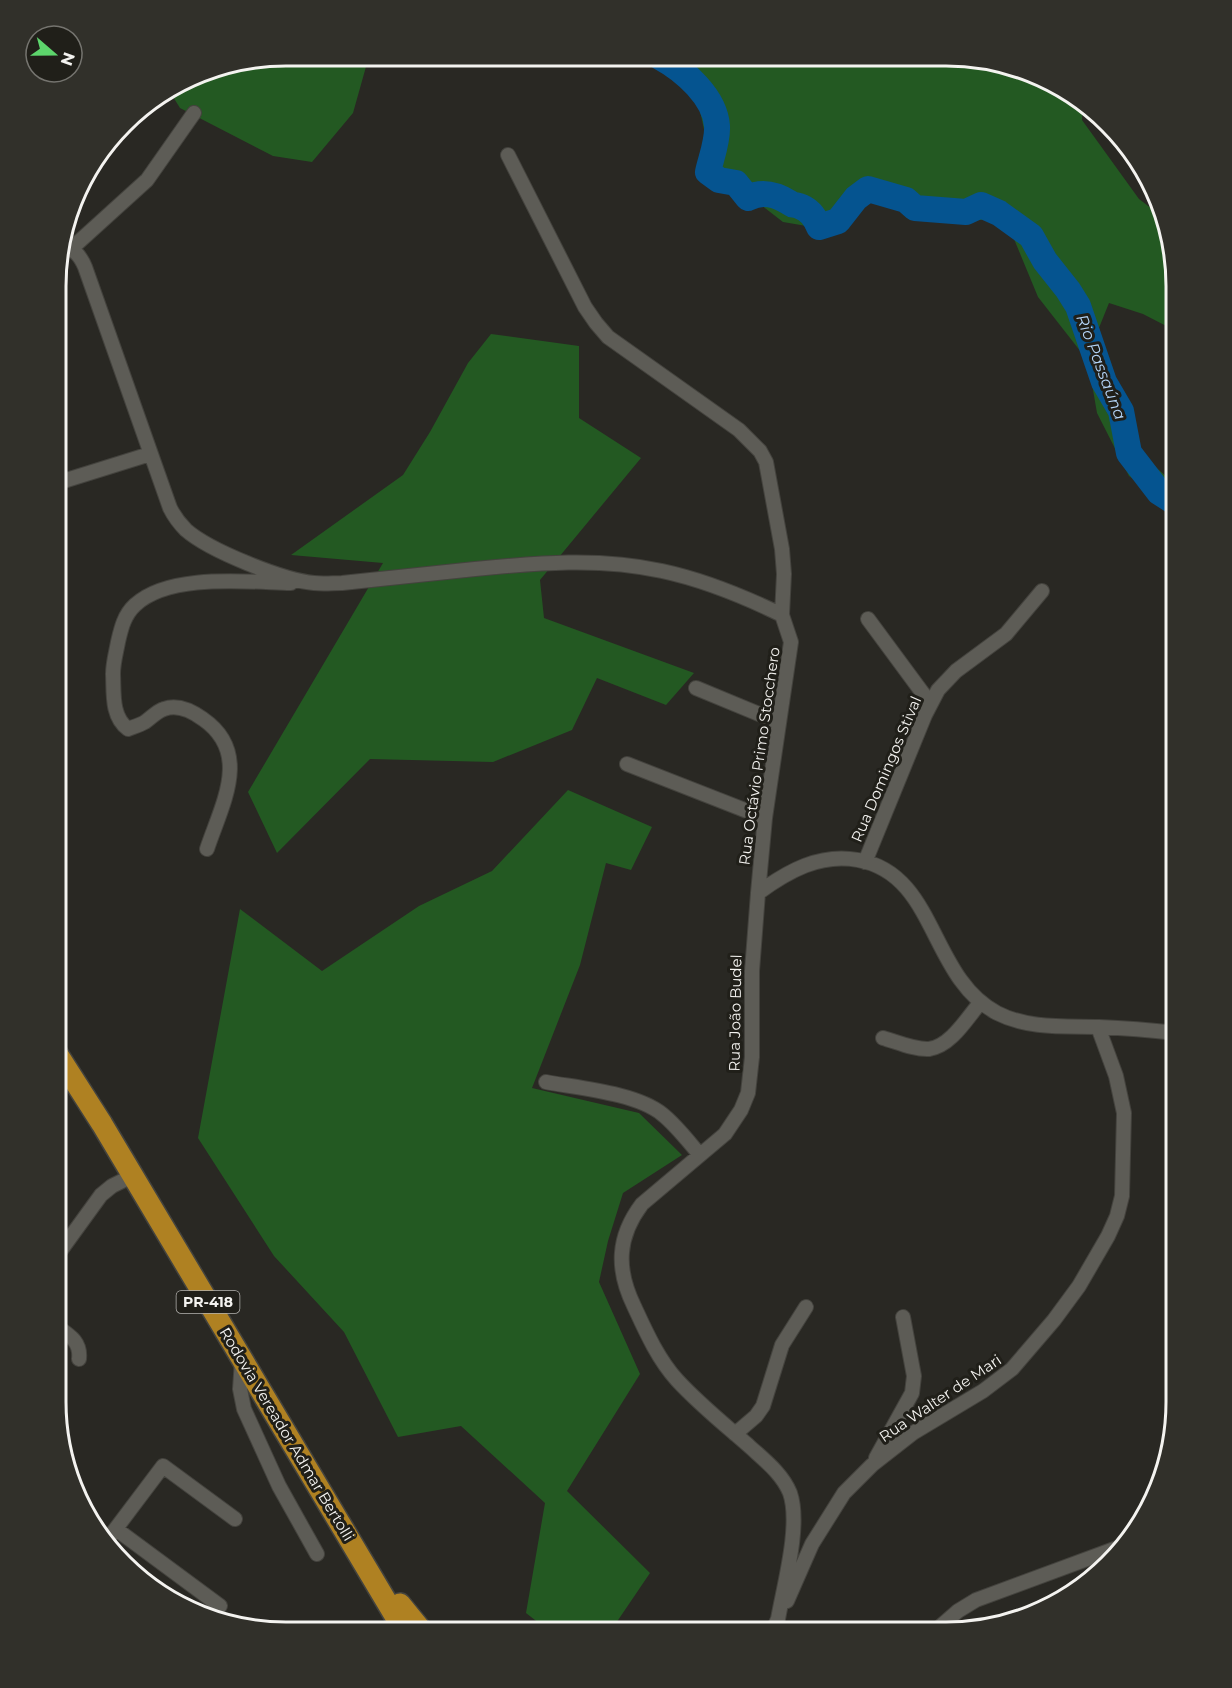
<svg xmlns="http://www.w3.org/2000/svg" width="1232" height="1688" font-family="Montserrat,sans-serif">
<rect width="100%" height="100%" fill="#292823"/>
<!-- green -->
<path fill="#235922" d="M286,56H369L353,113L312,162L273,156L180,108L170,92L212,68Z
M634,57L976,58L1034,73L1083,101L1082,120L1139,199L1160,215L1176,286V331L1143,314L1109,303L1088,355L1100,396L1135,449L1176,485V508L1129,476L1097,413L1088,361L1038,297L1014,239L994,219L954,222L874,192L830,230L783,222L712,167L699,106L683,81Z
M491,334L579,346V418L641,458L540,580L544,618L694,673L666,705L597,678L572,730L493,762L370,759L277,853L248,792L383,563L291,555L403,475L430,432L468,363Z
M568,790L652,827L631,870L606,863L580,965L532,1088L639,1113L682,1155L623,1193L608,1241L599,1282L640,1374L567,1491L650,1573L610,1632L549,1631L526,1613L545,1503L461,1426L398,1437L344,1332L274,1256L198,1138L240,909L322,971L419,906L492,871Z"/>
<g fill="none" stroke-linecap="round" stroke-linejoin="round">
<!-- river -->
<path stroke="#055490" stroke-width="26" d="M660,57C684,70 715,97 717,126C718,141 711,158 708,172L719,180L736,183L748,198C763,190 777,195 790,203C794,206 794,204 799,206C809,209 815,217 819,227L838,221L856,198L868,189L906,200L915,208L966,212L981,205L999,213L1031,236L1045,261L1068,290L1078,306L1104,382L1121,411L1129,453L1159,492L1176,503"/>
<!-- minor casing -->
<g stroke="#44433e" stroke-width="16">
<path id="minor" d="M508,155L585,307L596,323L608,337L739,430L760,451L766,462L782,549L784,574L782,615L791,642L765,818L758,893
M61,244C74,249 80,255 85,267L170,508C174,516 179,523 186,530C210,551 283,580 314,583C323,584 333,583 342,583C386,578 431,574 475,569C537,563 599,557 662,571C704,580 743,596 782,615
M72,248L147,180L194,113
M57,483L150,454
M868,619L930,703
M696,688L778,722
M627,764L765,818
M207,849C222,804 252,753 203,719C192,711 177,704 164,709C157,711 151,718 145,722C140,725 133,727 128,729C111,716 114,693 113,674C113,663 116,653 118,642C121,629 124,615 135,605C169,573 247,582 291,583
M865,862L925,715L938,690L956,671L1006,634L1042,591
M883,1038C897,1042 915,1050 929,1049C951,1046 967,1018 980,1003
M546,1082C578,1088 636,1093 662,1114C676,1125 688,1141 700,1155
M56,1257L101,1195L112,1186L132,1176
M56,1326C69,1335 81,1341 79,1359
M242,1360L240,1389L244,1409L279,1486L317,1554
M735,1434L756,1416L763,1406L782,1345L806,1307
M876,1458L912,1393L914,1376L903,1317
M116,1529L220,1606
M108,1539L163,1466L235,1519
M787,1601L812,1544L844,1493L872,1465L913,1433L983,1391L1012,1369L1054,1320L1079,1286L1108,1236L1117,1216L1122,1196L1124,1113L1116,1076L1098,1027
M772,1632L778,1619C784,1585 801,1525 790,1493C782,1473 763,1459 748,1445C724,1424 699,1404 677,1380C658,1359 646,1332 634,1306C616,1269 617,1237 642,1204L725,1134L741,1110L748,1093L752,1057V971L758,893C788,871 820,853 858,860C937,874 929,977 997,1013C1028,1029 1065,1026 1099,1027C1125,1028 1150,1030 1176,1033
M934,1632L958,1611L976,1600L1125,1545"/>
</g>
<!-- highway casing -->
<g stroke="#44433e" stroke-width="24">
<path id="highway" d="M56,1052L102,1124L404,1631
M400,1604L422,1631"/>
</g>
<!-- minor -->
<use href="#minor" stroke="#5d5c56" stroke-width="14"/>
<!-- highway -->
<use href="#highway" stroke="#af8122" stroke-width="21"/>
</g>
<g text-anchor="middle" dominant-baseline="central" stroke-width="6" stroke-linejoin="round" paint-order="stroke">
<!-- shield labels -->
<rect fill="#201f19" stroke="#b4b3b0" stroke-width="1.5" x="176.5" y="1291" width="63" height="22" rx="4.5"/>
<g font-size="14" font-weight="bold" fill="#f4f3f0">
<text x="208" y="1302">PR-418</text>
</g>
<!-- street labels -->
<g font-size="15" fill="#f4f3f0" stroke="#201f19">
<text transform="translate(759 756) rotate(-82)">Rua Octávio Primo Stocchero</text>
<text transform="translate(886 769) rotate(-67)">Rua Domingos Stival</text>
<text transform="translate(735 1013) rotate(-89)">Rua João Budel</text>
<text transform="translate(940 1398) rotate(-34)">Rua Walter de Mari</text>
<text transform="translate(287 1434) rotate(59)">Rodovia Vereador Admar Bertolli</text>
</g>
<!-- water labels -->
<g font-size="16" font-style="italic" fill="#b4d5f8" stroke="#201f19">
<text transform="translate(1101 367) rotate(69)">Rio Passaúna</text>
</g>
</g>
<!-- crop -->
<path d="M0 0H1232V1688H0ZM286 66H946A220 220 0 0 1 1166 286V1402A220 220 0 0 1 946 1622H286A220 220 0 0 1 66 1402V286A220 220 0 0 1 286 66Z" fill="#31302a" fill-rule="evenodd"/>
<path fill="none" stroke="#f4f3f0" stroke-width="3" d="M286 66H946A220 220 0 0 1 1166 286V1402A220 220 0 0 1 946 1622H286A220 220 0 0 1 66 1402V286A220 220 0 0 1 286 66Z"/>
<!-- north arrow -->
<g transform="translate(54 54) rotate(110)"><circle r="28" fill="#201f19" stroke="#75746f" stroke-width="1.5"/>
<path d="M0-4.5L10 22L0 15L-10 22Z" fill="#5dd56c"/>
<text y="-9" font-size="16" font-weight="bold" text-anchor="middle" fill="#f4f3f0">N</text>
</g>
</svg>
